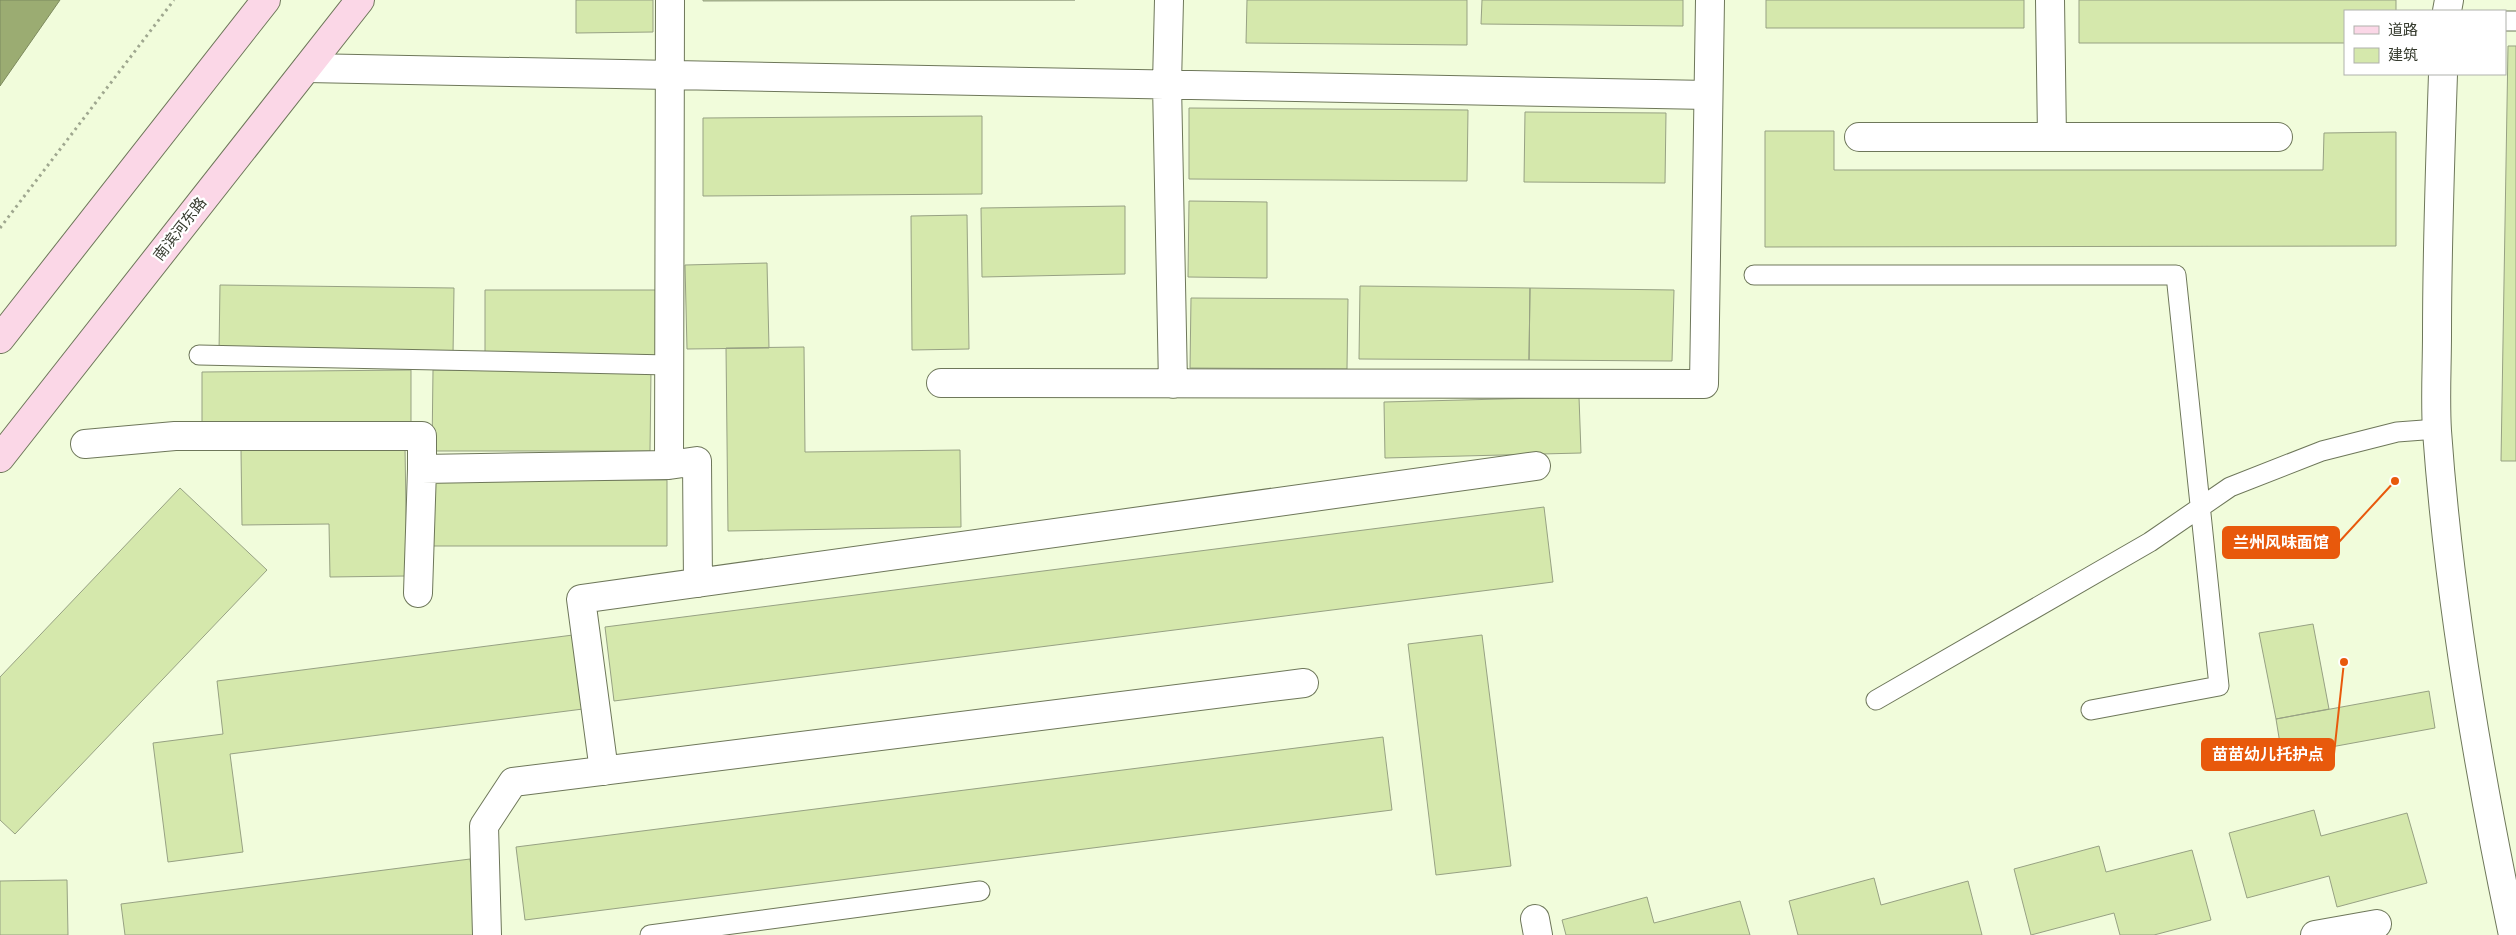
<svg xmlns="http://www.w3.org/2000/svg" width="2516" height="935" font-family="'Varela Round','Noto Sans SC',sans-serif">
<rect width="100%" height="100%" fill="#f1fcdb"/>
<!-- water -->
<path fill="#9bac72" stroke="#7d8a5e" d="M0,0H60L0,86Z"/>
<!-- building -->
<path fill="#d5e8ac" stroke="#97a183" d="M576,0H653V32L576,33Z
M703,0H1075L703,1Z
M1247,0H1467V45L1246,43Z
M1482,0H1683V26L1481,24Z
M1766,0H2024V28H1766Z
M2079,0H2396V11H2345V43H2079Z
M2508,46H2516V461H2501Z
M1189,108L1468,110L1467,181L1189,179Z
M1525,112L1666,113L1665,183L1524,182Z
M982,116V194L703,196V118Z
M1765,131H1834V170H2323L2324,133L2396,132V246L1765,247Z
M1189,201L1267,202V278L1188,277Z
M1125,206V274L982,277L981,208Z
M967,215L969,349L912,350L911,216Z
M767,263L769,348L687,349L685,265Z
M220,285L454,288L453,355L219,352Z
M1360,286L1530,288L1529,360L1359,359Z
M1530,288L1674,290L1672,361L1529,360Z
M485,290H658L657,357H485Z
M1191,298L1348,299L1347,369L1190,368Z
M804,347L805,452L960,450L961,527L728,531L726,348Z
M411,370V422L202,425V372Z
M433,370H651L650,451H432Z
M1579,397L1581,453L1385,458L1384,402Z
M405,447L407,576L330,577L329,524L242,525L241,450Z
M432,480H667V546H432Z
M180,488L267,570L15,834L0,820V677Z
M1544,507L1553,582L614,701L605,627Z
M2313,624L2329,709L2276,719L2259,633Z
M573,635L583,709L230,754L243,852L168,862L153,743L223,734L217,681Z
M1482,635L1511,866L1436,875L1408,644Z
M2429,691L2435,728L2282,756L2276,719Z
M1383,737L1392,810L525,920L516,847Z
M2314,810L2321,836L2407,813L2427,883L2337,907L2329,876L2247,898L2229,833Z
M2099,846L2106,872L2192,850L2211,920L2154,935H2120L2114,913L2031,935L2014,869Z
M470,859L480,935H125L121,904Z
M1874,878L1881,905L1968,881L1982,935H1798L1789,901Z
M67,880L68,935H0V881Z
M1647,897L1654,923L1740,901L1750,935H1566L1562,920Z"/>
<g fill="none" stroke-linecap="round" stroke-linejoin="round">
<!-- lane casing -->
<g stroke="#6e775a" stroke-width="21">
<path id="lane" d="M2505,21H2516
M1754,275H2176L2219,686L2091,710
M199,355L669,365
M1876,700L2150,542L2230,487L2322,451L2397,432L2437,429
M650,935L980,891"/>
</g>
<!-- street casing -->
<g stroke="#6e775a" stroke-width="30">
<path id="street" d="M1169,0L1167,84L1173,384
M2050,0L2052,137
M2447,11L2449,0
M307,68L1708,95
M2443,74C2440,161 2437,248 2437,335C2437,367 2435,399 2437,431C2449,600 2478,769 2513,935
M1859,137H2278
M941,383L1704,384L1710,0
M85,444L175,436H422V469
M669,465L697,461L698,583
M418,593L422,469L669,465L670,0
M604,771L581,599L1536,466
M1535,919L1538,935
M487,935L484,826L513,782L1304,683
M2315,935L2377,924"/>
</g>
<!-- secondary casing -->
<g stroke="#6e775a" stroke-width="30">
<path id="secondary" d="M0,339L266,0
M0,458L360,0"/>
</g>
<!-- path -->
<path stroke="#9fa78f" stroke-width="3" stroke-dasharray="2.5 4" stroke-linecap="butt" d="M0,228L174,0"/>
<!-- lane -->
<use href="#lane" stroke="#fff" stroke-width="19"/>
<!-- street -->
<use href="#street" stroke="#fff" stroke-width="28"/>
<!-- secondary -->
<use href="#secondary" stroke="#fbd7e7" stroke-width="28"/>
</g>
<g text-anchor="middle" dominant-baseline="central" stroke-width="4.5" stroke-linejoin="round" paint-order="stroke">
<!-- street labels -->
<g font-size="15" fill="#373c2f" stroke="#fff">
<text transform="translate(180 229) rotate(-52)">南滨河东路</text>
</g>
</g>
<!-- callouts -->
<path fill="none" stroke="#e8590c" stroke-width="2" d="M2395 481L2339 542M2344 662L2334 754"/>
<g fill="#e8590c" stroke="#fff" stroke-width="2">
<circle cx="2395" cy="481" r="5"/>
<circle cx="2344" cy="662" r="5"/>
</g>
<g fill="#e8590c" stroke="#e8590c" stroke-width="2">
<rect x="2223" y="527" width="116" height="31" rx="5"/>
<rect x="2202" y="739" width="132" height="31" rx="5"/>
</g>
<g font-size="16" text-anchor="middle" font-weight="bold" fill="#fff">
<text x="2281" y="548">兰州风味面馆</text>
<text x="2268" y="760">苗苗幼儿托护点</text>
</g>
<!-- legend -->
<rect x="2344" y="10" width="162" height="65" fill="#ffffff" stroke="#afb1ac"/>
<rect x="2354" y="26" width="25" height="8" fill="#fbd7e7" stroke="#afb1ac"/>
<text x="2388" y="35" font-size="15" fill="#373c2f">道路</text>
<rect x="2354" y="48" width="25" height="15" fill="#d5e8ac" stroke="#afb1ac"/>
<text x="2388" y="60" font-size="15" fill="#373c2f">建筑</text>
</svg>
